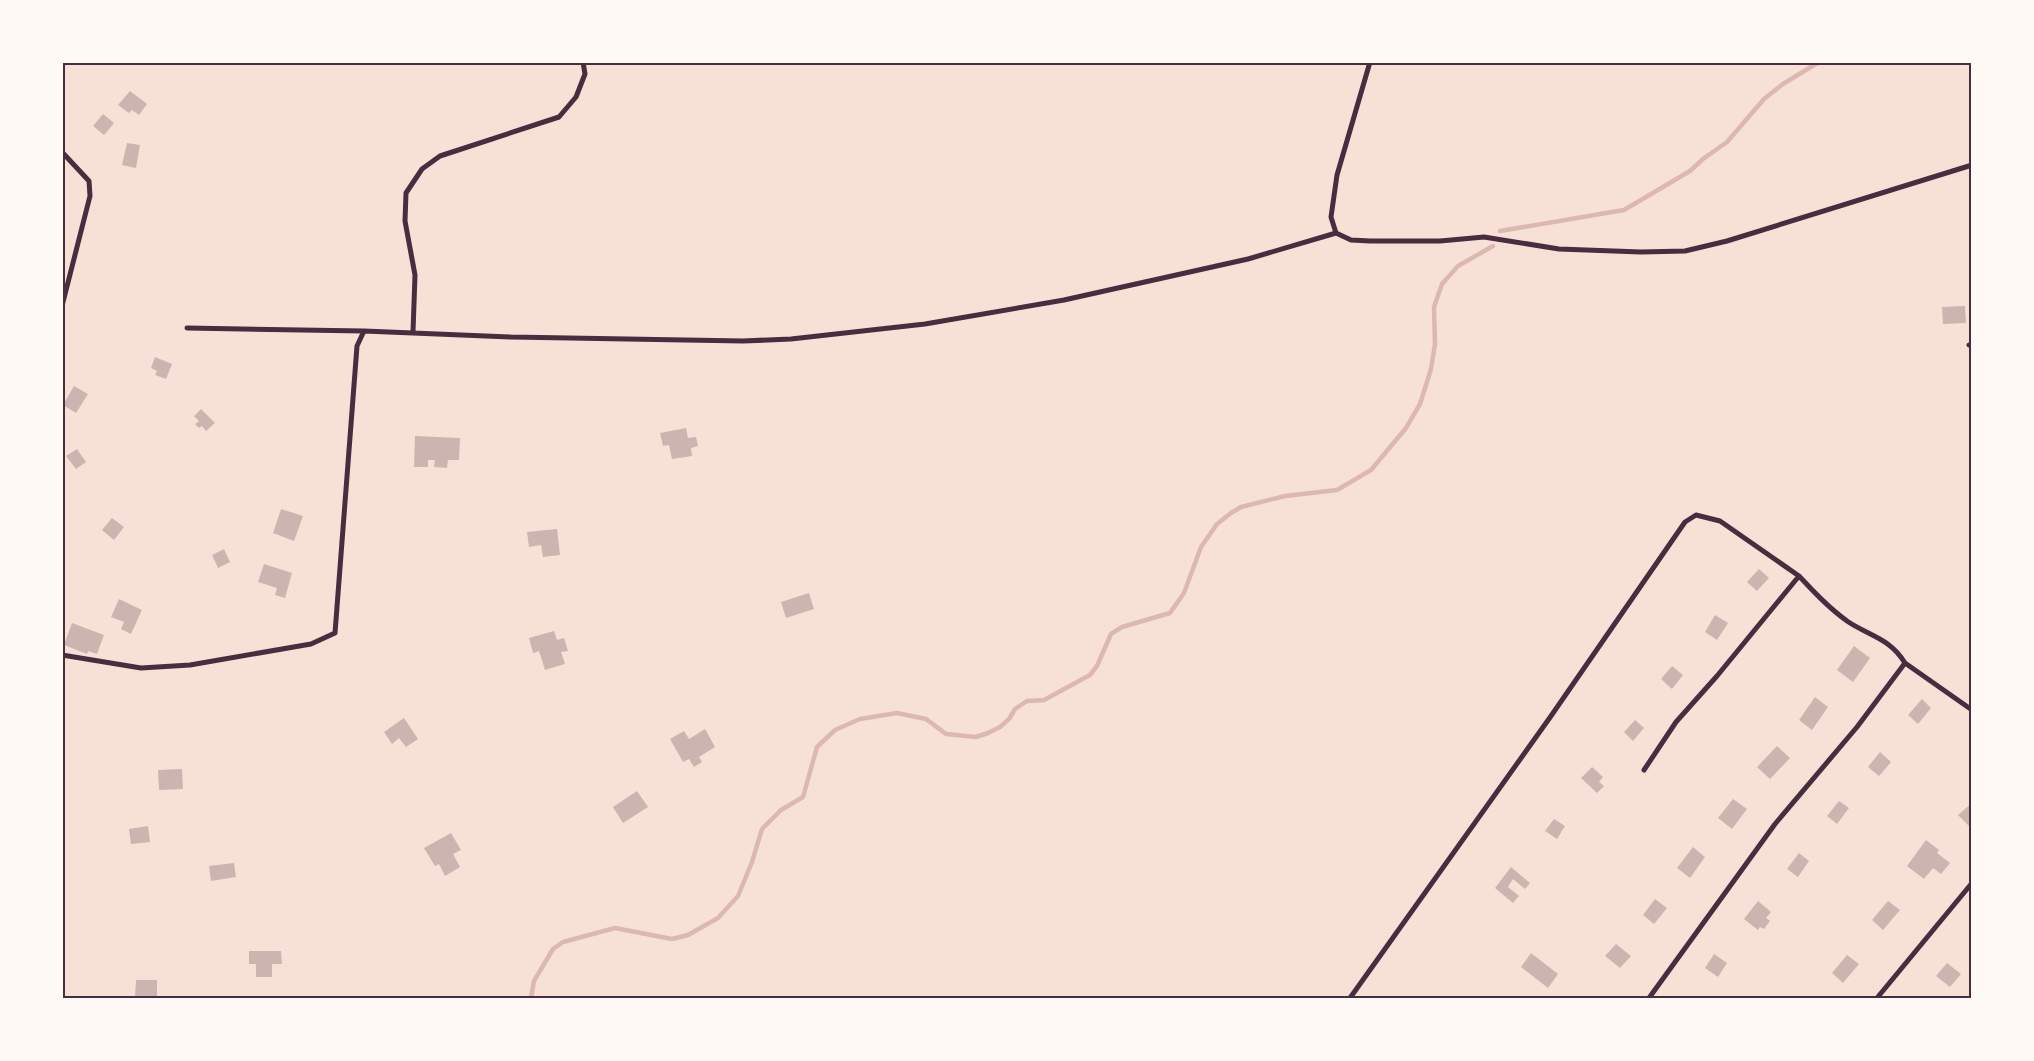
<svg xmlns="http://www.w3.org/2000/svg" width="2034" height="1061" font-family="'Space Grotesk',sans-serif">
<rect width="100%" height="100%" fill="#f7e1d7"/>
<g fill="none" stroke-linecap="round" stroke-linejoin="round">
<!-- stream -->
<path stroke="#dcb8b0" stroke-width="4.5" d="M1500,231L1624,210L1690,171L1703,159L1727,142L1764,99L1783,84L1819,62
M531,998L534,981L553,949L563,942L615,928L672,939L688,935L718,918L738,896L752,862L762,829L781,810L803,797L817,747L835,730L860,719L897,713L926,719L946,734L976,737L988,733L1000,727L1009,719L1015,709L1027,701L1044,700L1090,675L1097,666L1111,634L1122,627L1170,613L1184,593L1201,547L1217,524L1231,513L1241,507L1285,496L1337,490L1371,470L1406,428L1420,404L1431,369L1435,344L1434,307L1442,284L1458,266L1493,246"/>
</g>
<!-- building -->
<path fill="#ccb4b1" d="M130,91L147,104L139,115L132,110L129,113L118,105Z
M103,114L114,123L104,135L93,126Z
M127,143L140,145L136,168L122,165Z
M1965,306L1966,323L1943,324L1942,307Z
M155,357L172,364L166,379L155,375L157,371L151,368Z
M74,386L88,394L76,413L63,405Z
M201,409L215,423L206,431L202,426L199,428L195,424L199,421L194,416Z
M686,428L688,438L696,437L698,446L691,448L692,456L672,459L669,445L663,446L660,433Z
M415,436L460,438L459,460H448L447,468L434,467L435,460H428V467H414Z
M77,449L86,462L76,469L66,456Z
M281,509L303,516L294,541L273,533Z
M112,518L124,527L114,540L102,530Z
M557,529L560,555L543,557L541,545L529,547L527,532Z
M224,549L230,562L218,568L212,555Z
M264,564L292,573L285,598L275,595L277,588L258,582Z
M1759,569L1769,578L1757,591L1747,582Z
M809,593L814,609L786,618L781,602Z
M119,599L142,610L131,634L121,629L124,622L111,617Z
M1715,615L1728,623L1717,640L1705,632Z
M72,623L104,635L97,654L88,651L87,654L64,645Z
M554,631L557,640L564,638L568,651L561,652L565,664L545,670L539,651L533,653L529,638Z
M1854,646L1870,658L1853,682L1837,670Z
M1672,666L1683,675L1672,689L1661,679Z
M1815,697L1828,707L1812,730L1799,720Z
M1922,699L1931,708L1918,724L1908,715Z
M404,718L418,739L406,747L399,738L392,744L384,732Z
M1635,720L1644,728L1633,741L1624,732Z
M705,729L715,747L699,757L702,762L694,767L689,759L683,762L670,739L684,731L689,739Z
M1777,746L1790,758L1770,779L1757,767Z
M1880,752L1891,762L1879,776L1868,767Z
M1592,767L1603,777L1599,782L1604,786L1597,793L1581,778Z
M182,769L183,789L159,790L158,770Z
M637,791L648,807L623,823L613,807Z
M1733,799L1747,809L1732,829L1718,818Z
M1839,801L1849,808L1837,824L1827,816Z
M1972,803V823L1969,826L1958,815Z
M1554,819L1565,826L1557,839L1545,831Z
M148,826L150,842L131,844L129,829Z
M451,833L461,850L453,854L460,867L445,876L439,864L435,866L424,848Z
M1926,840L1939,850L1937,853L1950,863L1941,874L1933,868L1924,879L1907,866Z
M1693,847L1705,857L1690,878L1677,868Z
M1799,853L1809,861L1798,877L1787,869Z
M234,863L236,877L211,881L209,866Z
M1511,867L1530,883L1525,889L1513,879L1508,887L1519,896L1513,903L1495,888Z
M1655,899L1667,908L1654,924L1643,915Z
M1758,901L1771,912L1766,918L1770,921L1764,929L1760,927L1758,930L1744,919Z
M1888,901L1900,910L1883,930L1872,920Z
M1616,944L1631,956L1620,968L1605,956Z
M249,951H281L282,964H272V977H256V964H249Z
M1531,953L1558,974L1548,988L1521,967Z
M1714,954L1727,963L1718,977L1705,968Z
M1847,955L1859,964L1843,983L1832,973Z
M1947,963L1961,974L1950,987L1936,976Z
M136,980H157V998H135Z"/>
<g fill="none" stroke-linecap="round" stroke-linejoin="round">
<!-- minor -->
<path stroke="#4a2c40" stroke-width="5" d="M1370,62L1337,175L1331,217L1336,233L1351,240L1370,241H1440L1484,237L1559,249L1641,252L1685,251L1727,241L1972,165
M62,152L89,181L90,196L62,306
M187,328L364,331L511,337L743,341L791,339L925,324L1064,300L1248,259L1336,233
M413,332L415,275L405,221L406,193L422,169L440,156L559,117L576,97L585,74L583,62
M1969,345L1972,344
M62,655L141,668L190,665L311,644L335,633L357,346L364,331
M1644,770L1676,722L1717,676L1799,576C1814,592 1829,608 1847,621C1869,636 1890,638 1905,663
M1350,998L1551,716L1685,522L1696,515L1720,521L1799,576
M1649,998L1775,824L1857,727L1905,663L1972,710
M1877,998L1972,883"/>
</g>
<!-- border -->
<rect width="2034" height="1061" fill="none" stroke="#fffaf5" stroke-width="128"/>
<rect x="64" y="64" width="1906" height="933" fill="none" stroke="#4a2c40" stroke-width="2"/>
</svg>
